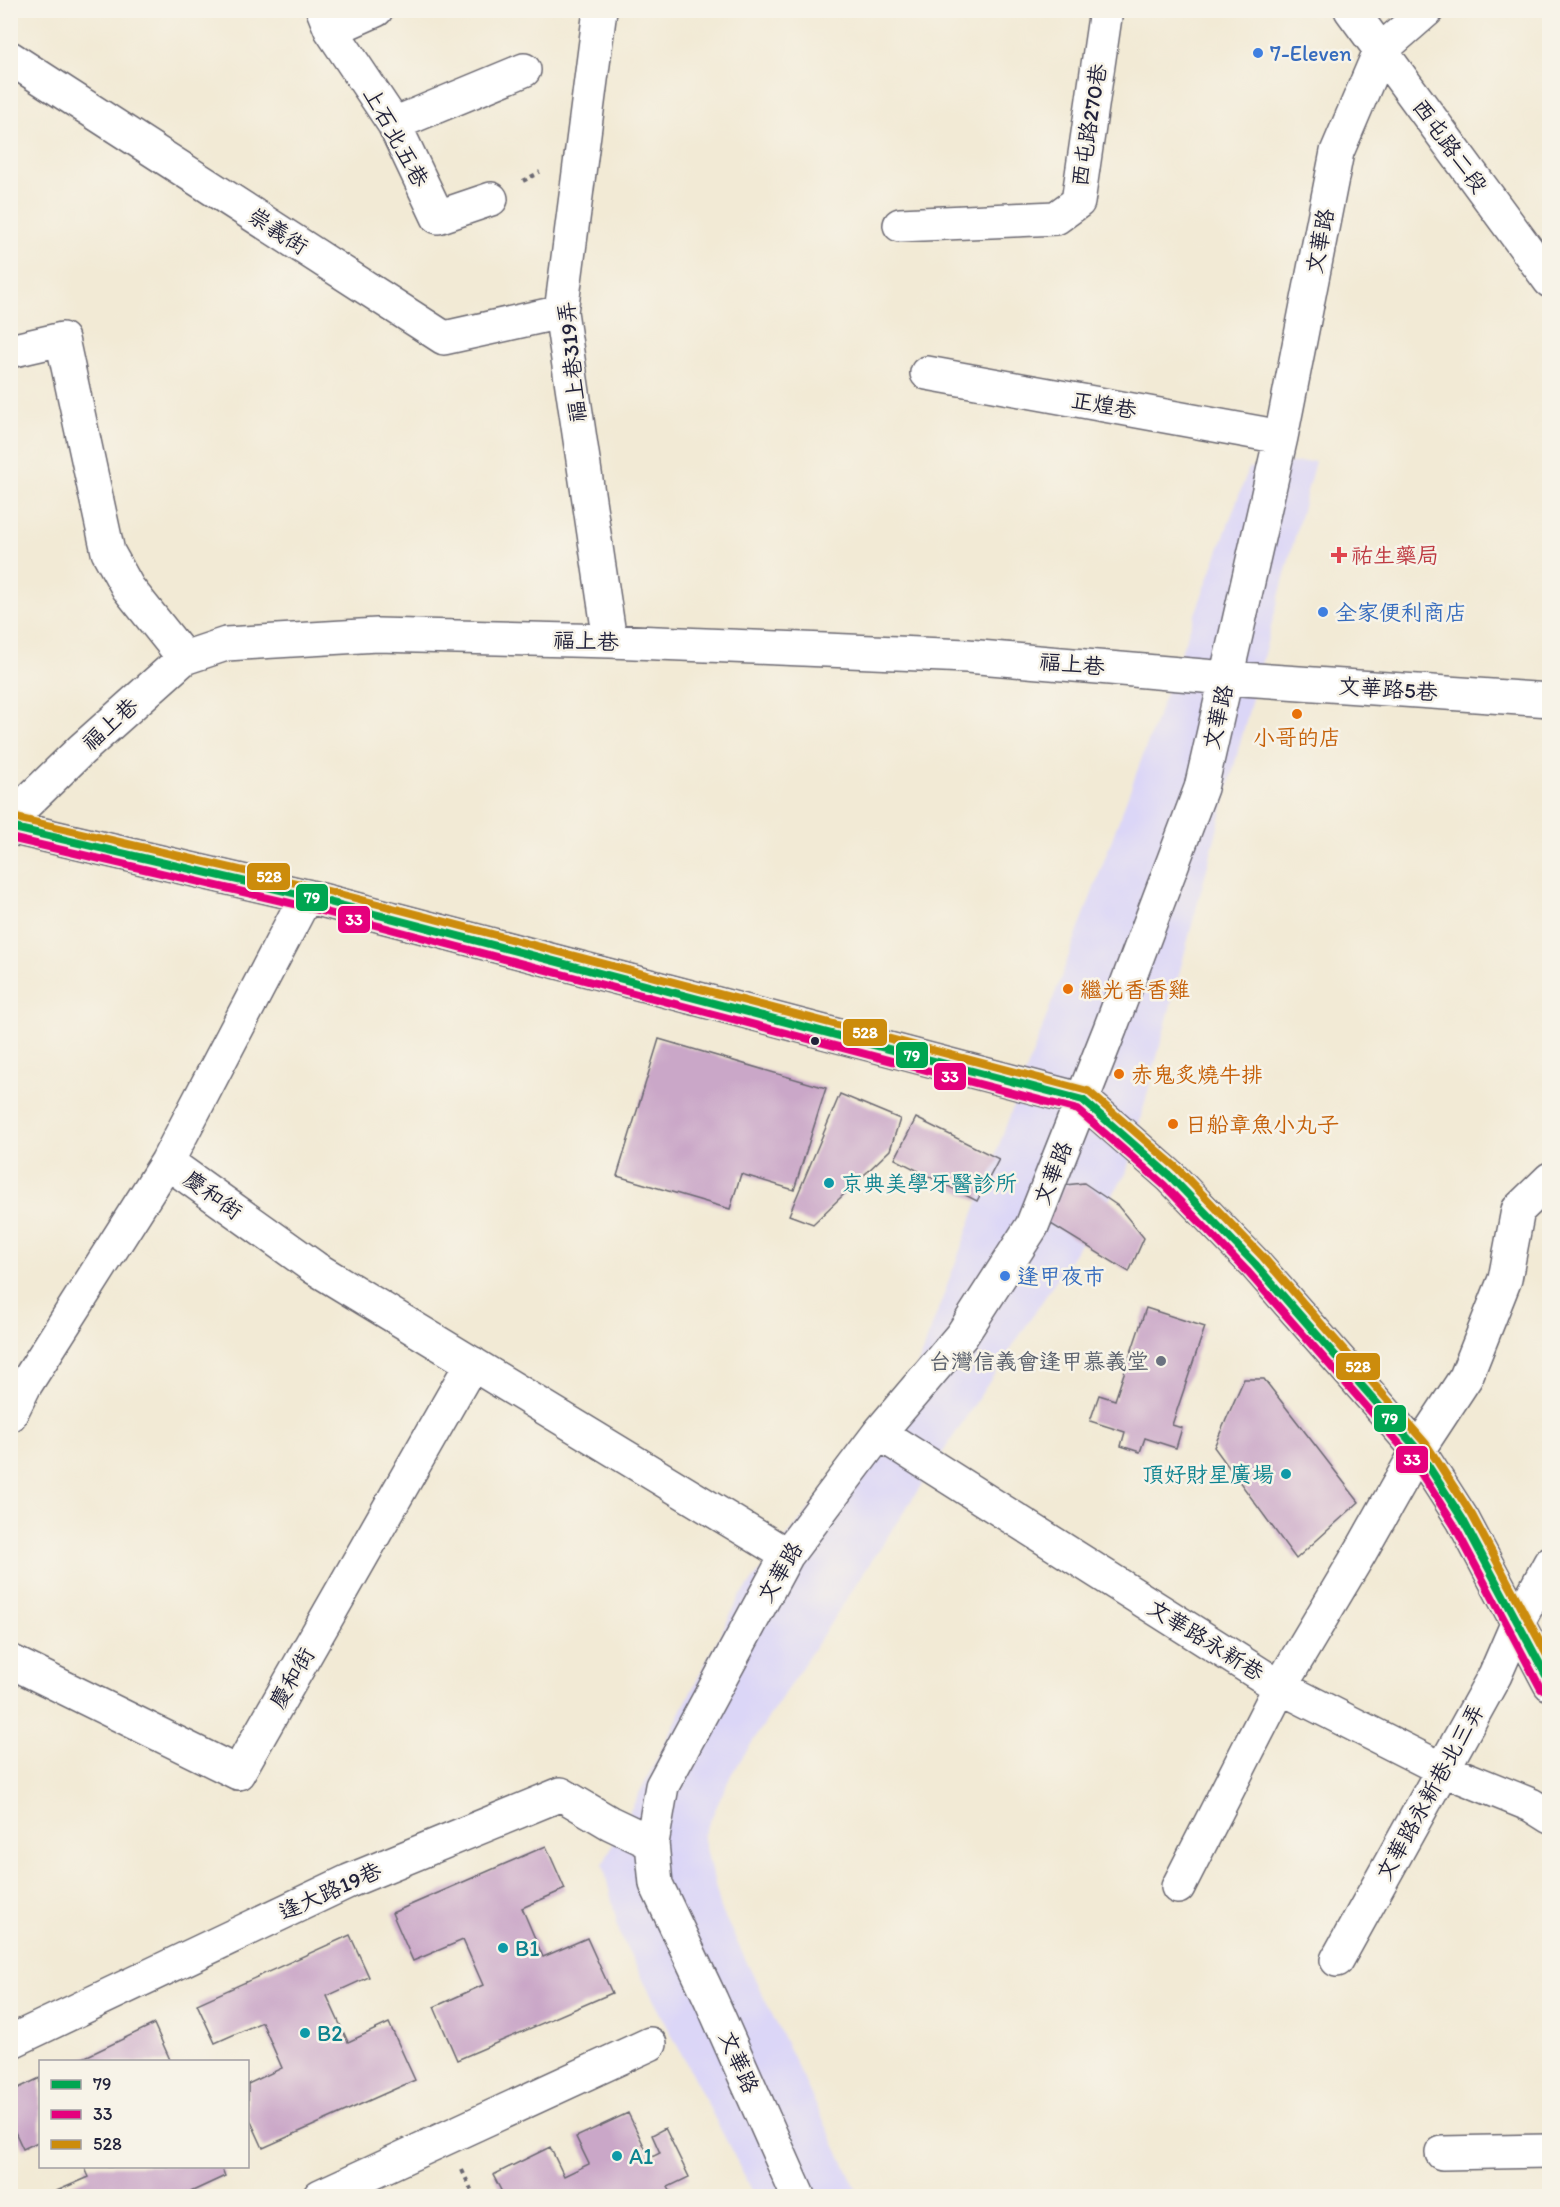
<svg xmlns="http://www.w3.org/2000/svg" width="1560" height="2207" font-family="Itim,'LXGW WenKai TC',sans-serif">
<rect width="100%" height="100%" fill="#f7f3e8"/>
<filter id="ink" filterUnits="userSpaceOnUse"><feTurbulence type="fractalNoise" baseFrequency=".0167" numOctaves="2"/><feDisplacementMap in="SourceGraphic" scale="12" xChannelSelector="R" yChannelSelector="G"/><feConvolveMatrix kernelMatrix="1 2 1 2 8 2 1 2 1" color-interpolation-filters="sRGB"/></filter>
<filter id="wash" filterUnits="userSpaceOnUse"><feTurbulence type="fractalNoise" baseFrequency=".008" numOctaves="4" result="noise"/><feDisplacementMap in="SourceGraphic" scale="24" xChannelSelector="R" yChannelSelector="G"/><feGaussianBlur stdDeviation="1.35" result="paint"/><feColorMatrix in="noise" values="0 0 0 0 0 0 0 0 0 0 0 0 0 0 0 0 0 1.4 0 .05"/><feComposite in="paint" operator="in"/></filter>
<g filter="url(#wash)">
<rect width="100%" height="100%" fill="#f2ead5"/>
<!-- built -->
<path fill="#dbd6f7" d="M1315,461L1126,1174L732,1773L703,1836L721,1909L860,2196H755L620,1935L603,1864L739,1598L913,1378L1249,468Z"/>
<g id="blocks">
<!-- building -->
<path fill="#caa7c8" d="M659,1039L826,1088L794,1190L741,1174L730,1209L617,1176Z
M840,1094L900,1119L890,1150L813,1224L789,1215Z
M916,1118L999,1159L977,1201L895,1159Z
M1084,1183L1118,1206L1144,1238L1129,1272L1046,1221L1065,1185Z
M1146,1308L1205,1327L1172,1425L1182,1428L1176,1448L1145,1438L1140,1452L1121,1446L1125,1432L1090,1421L1099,1395L1115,1400Z
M1244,1379H1264L1359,1502L1296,1559L1214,1447Z
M546,1846L565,1889L522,1908L543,1957L587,1938L612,1993L457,2060L434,2007L483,1985L463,1940L413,1961L392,1913Z
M350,1935L369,1977L327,1996L348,2042L389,2023L415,2080L263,2148L248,2115V2084L282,2068L262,2022L215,2043L197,2004Z
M154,2024L171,2062H75Z
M40,2078V2141L23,2149L10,2121V2092Z
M628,2113L650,2158L660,2153L652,2135L665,2128L689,2177L668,2187L673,2196H504L493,2175L550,2147L564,2176L589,2164L576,2137Z
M84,2166H221L225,2176L182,2196H45L89,2177Z"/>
</g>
</g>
<g filter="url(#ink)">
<use href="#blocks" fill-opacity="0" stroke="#6b6871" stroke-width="1.5"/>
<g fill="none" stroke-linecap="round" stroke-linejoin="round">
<!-- minor casing -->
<g stroke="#6b6871" stroke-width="36">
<path id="minor" d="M323,10L331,30L394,124L438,217L491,199
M600,10L561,312L610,641
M1351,10L1550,281
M331,30L376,10
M10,58L444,338L561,312
M394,124L524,70
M900,225L1056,218L1078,202L1106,10
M10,351L62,339L108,552L128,588L184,658
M927,373L1281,437
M10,819L81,750L184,658L226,644L377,635L610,641L967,656L1227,678L1550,700
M10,827L306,896L1083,1100L1171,1177L1255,1264L1418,1450L1463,1520L1550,1684
M167,1162L315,1268L787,1555
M10,1415L24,1387L167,1162L306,896
M879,1433L1280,1687L1442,1769L1531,1805L1550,1817
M10,1661L238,1773L472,1363
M1178,1887L1280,1687L1361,1551L1418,1450L1466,1377L1505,1279L1518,1210L1550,1179
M1337,1960L1495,1675L1518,1622L1550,1563
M10,2042L349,1881L561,1794L610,1823L652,1843
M1442,2153L1550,2151
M320,2196L650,2044
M798,2196L711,2000L656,1884L652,1843L662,1786L787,1555L879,1433L962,1335L1032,1226L1110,1029L1201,788L1281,437L1337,152L1380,51L1427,10"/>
</g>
<!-- path -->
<path stroke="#6b6871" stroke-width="4" stroke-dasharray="4.5 4.5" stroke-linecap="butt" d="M523,181L540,172
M462,2170L474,2196"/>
<!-- minor -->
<use href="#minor" stroke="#fff" stroke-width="33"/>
<!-- bus-1 casing -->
<g stroke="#f7f3e8" stroke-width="12">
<path id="bus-1" d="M10,827L306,896L1083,1100L1171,1177L1255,1264L1418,1450L1463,1520L1550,1683"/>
</g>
<!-- bus-2 casing -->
<g stroke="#f7f3e8" stroke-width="12">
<path id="bus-2" d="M10,838L303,906L1078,1110L1164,1185L1247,1271L1410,1456L1454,1525L1541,1689"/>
</g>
<!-- bus-3 casing -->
<g stroke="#f7f3e8" stroke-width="12">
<path id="bus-3" d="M12,817L309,886L1088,1091L1178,1169L1263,1257L1426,1444L1472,1515L1550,1661"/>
</g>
<!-- bus-1 -->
<use href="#bus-1" stroke="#00a651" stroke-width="8"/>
<!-- bus-2 -->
<use href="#bus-2" stroke="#e5007d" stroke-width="8"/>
<!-- bus-3 -->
<use href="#bus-3" stroke="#cc8c0c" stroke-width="8"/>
</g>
</g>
<!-- markers -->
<g fill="#3f7fe0" stroke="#f7f3e8" stroke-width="2">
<circle cx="1258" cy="53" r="6"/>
<circle cx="1323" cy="612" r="6"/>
<circle cx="1005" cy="1276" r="6"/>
</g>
<path fill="#e0444e" stroke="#f7f3e8" stroke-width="2" d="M1336 546h6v6h6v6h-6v6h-6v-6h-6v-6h6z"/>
<g fill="#e8710a" stroke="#f7f3e8" stroke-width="2">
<circle cx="1297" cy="714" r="6"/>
<circle cx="1068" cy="989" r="6"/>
<circle cx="1119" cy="1074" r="6"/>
<circle cx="1173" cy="1124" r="6"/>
</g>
<circle fill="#22223b" stroke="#f7f3e8" stroke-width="2" cx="815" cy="1041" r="5"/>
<g fill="#0f9aa8" stroke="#f7f3e8" stroke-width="2">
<circle cx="829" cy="1183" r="6"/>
<circle cx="1286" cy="1474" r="6"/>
<circle cx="503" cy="1948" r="6"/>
<circle cx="305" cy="2033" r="6"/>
<circle cx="617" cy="2156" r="6"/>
</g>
<circle fill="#6b7280" stroke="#f7f3e8" stroke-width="2" cx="1161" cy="1361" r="6"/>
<g text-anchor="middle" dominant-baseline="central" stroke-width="5" stroke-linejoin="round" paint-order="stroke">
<!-- shop labels -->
<g font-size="22" fill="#366cbe" stroke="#f7f3e8" text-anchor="start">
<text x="1270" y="53">7-Eleven</text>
<text x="1335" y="612">全家便利商店</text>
<text x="1017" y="1276">逢甲夜市</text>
</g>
<!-- street labels -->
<g font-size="22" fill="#22223b" stroke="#f7f3e8">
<text transform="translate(1089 125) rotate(-81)">西屯路270巷</text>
<text transform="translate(396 137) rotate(61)">上石北五巷</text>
<text transform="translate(1450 146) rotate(54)">西屯路二段</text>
<text transform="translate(278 231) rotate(33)">崇義街</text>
<text transform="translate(1320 241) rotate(-79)">文華路</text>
<text transform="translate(572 362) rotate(-96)">福上巷319弄</text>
<text transform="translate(1104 405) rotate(10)">正煌巷</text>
<text transform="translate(586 641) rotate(2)">福上巷</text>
<text transform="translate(1072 664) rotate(5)">福上巷</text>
<text transform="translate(1388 689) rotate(4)">文華路5巷</text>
<text transform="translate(1218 717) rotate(-77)">文華路</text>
<text transform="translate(110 724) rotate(-42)">福上巷</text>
<text transform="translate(1053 1173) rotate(-68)">文華路</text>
<text transform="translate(213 1195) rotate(36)">慶和街</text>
<text transform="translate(780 1572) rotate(-59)">文華路</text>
<text transform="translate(1206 1640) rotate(32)">文華路永新巷</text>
<text transform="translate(292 1678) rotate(-60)">慶和街</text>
<text transform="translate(1430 1792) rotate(-61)">文華路永新巷北三弄</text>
<text transform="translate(330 1891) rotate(-24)">逢大路19巷</text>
<text transform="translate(739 2062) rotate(66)">文華路</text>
</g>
<!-- health labels -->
<g font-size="22" fill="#be3a42" stroke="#f7f3e8" text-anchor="start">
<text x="1351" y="555">祐生藥局</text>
</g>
<!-- food labels -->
<g font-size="22" fill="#c56008" stroke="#f7f3e8" text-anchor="start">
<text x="1297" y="737" text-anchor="middle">小哥的店</text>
<text x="1080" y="989">繼光香香雞</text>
<text x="1131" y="1074">赤鬼炙燒牛排</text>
<text x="1185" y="1124">日船章魚小丸子</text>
</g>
<!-- culture labels -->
<g font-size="22" fill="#0d838f" stroke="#f7f3e8" text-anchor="start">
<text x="841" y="1183">京典美學牙醫診所</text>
<text x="1274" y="1474" text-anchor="end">頂好財星廣場</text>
<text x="515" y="1948">B1</text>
<text x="317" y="2033">B2</text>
<text x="629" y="2156">A1</text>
</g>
<!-- worship labels -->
<g font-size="22" fill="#5b616d" stroke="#f7f3e8" text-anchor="end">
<text x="1149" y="1361">台灣信義會逢甲慕義堂</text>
</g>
</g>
<g stroke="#f7f3e8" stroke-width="2">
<rect x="246" y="862" width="45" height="29" rx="6" fill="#cc8c0c"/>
<rect x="295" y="883" width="34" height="29" rx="6" fill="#00a651"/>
<rect x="337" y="905" width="34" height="29" rx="6" fill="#e5007d"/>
<rect x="842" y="1018" width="46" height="29" rx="6" fill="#cc8c0c"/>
<rect x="895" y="1041" width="34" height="28" rx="6" fill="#00a651"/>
<rect x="933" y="1062" width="34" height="29" rx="6" fill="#e5007d"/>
<rect x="1335" y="1352" width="46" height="29" rx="6" fill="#cc8c0c"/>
<rect x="1373" y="1404" width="34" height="29" rx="6" fill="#00a651"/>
<rect x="1395" y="1445" width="34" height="29" rx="6" fill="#e5007d"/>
</g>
<g font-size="16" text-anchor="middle" font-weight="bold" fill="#fff">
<text x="269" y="882">528</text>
<text x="312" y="903">79</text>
<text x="354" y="925">33</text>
<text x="865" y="1038">528</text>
<text x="912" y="1061">79</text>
<text x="950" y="1082">33</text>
<text x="1358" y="1372">528</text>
<text x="1390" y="1424">79</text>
<text x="1412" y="1465">33</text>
</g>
<!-- margin -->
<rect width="1560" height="2207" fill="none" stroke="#f7f3e8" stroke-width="36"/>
<!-- legend -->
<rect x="39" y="2060" width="210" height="108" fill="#f7f3e8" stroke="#a29fa3" stroke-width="1.5"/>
<rect x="51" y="2080" width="30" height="9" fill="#00a651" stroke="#a29fa3" stroke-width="1.5"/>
<text x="93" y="2090" font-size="18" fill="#22223b">79</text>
<rect x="51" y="2110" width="30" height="9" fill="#e5007d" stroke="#a29fa3" stroke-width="1.5"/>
<text x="93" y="2120" font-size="18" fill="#22223b">33</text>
<rect x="51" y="2140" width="30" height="9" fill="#cc8c0c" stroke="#a29fa3" stroke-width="1.5"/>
<text x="93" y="2150" font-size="18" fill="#22223b">528</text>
</svg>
